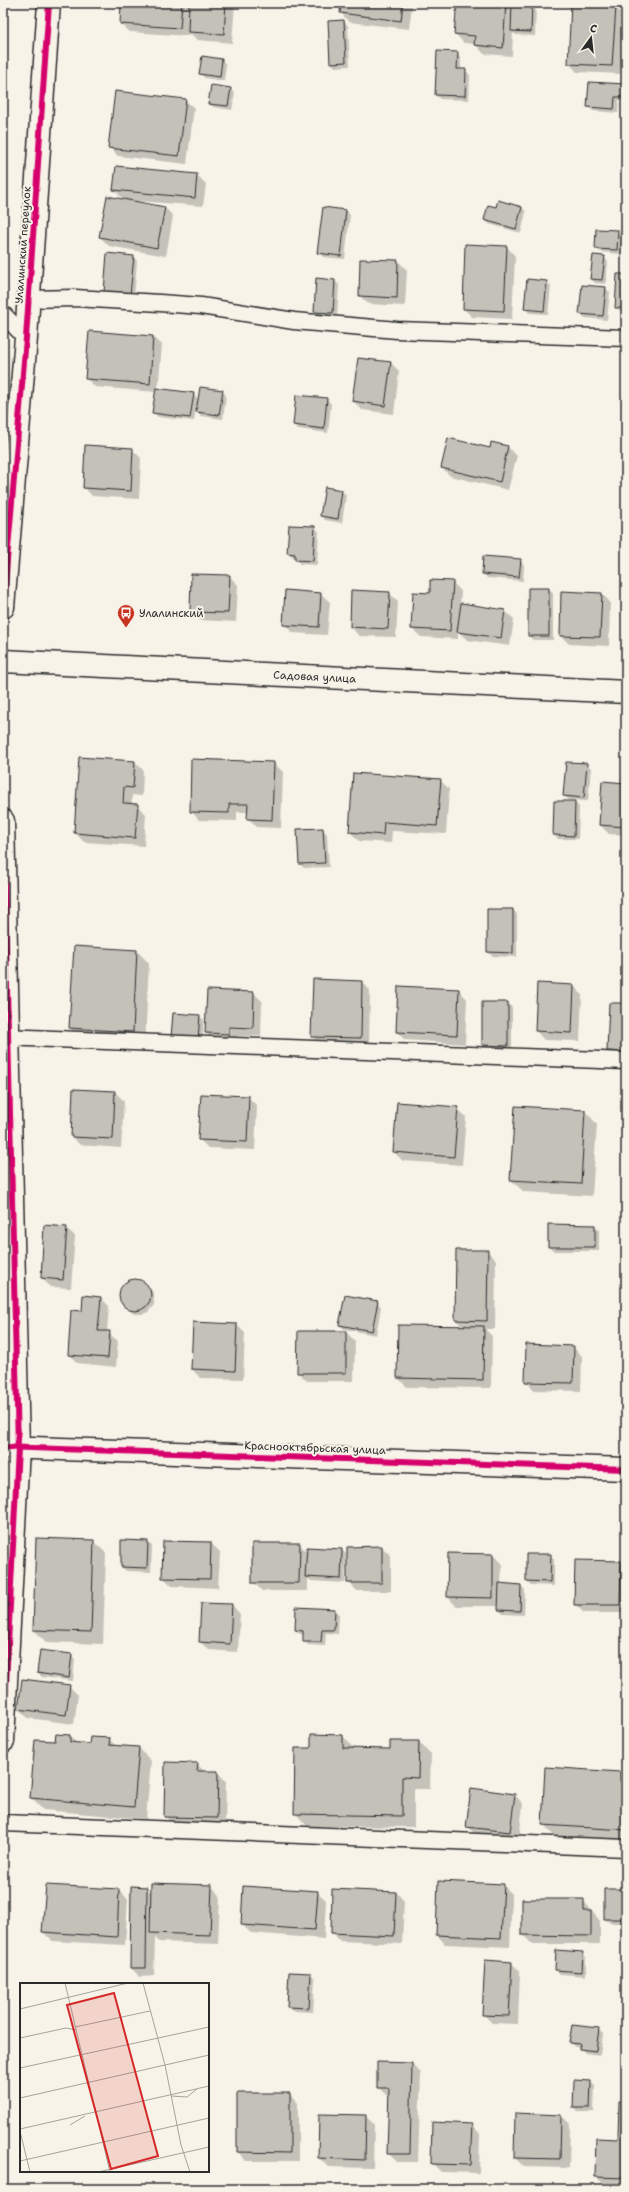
<svg xmlns="http://www.w3.org/2000/svg" width="629" height="2192" font-family="'Shantell Sans',sans-serif">
<rect width="100%" height="100%" fill="#f7f3e8"/>
<filter id="ink" filterUnits="userSpaceOnUse"><feTurbulence type="fractalNoise" baseFrequency=".025" numOctaves="2"/><feDisplacementMap in="SourceGraphic" scale="8" xChannelSelector="R" yChannelSelector="G"/><feConvolveMatrix kernelMatrix="1 2 1 2 8 2 1 2 1" color-interpolation-filters="sRGB"/></filter>
<g filter="url(#ink)">
<!-- shadow -->
<path fill="#0003" d="M122,3H235L232,43L197,40L189,32V36L130,32L121,24Z
M342,3H409L412,6L409,29L349,22L341,13Z
M458,3H534L536,5L535,36L516,35L513,33L512,56L484,54L475,44L464,43L455,34Z
M615,7L624,16L620,74L577,72L569,63Z
M344,21L348,26L350,66L335,67L331,62Z
M457,53L461,58V70H465L470,75L469,100L440,99L436,95Z
M222,60L226,65L224,81L205,78L200,74Z
M626,85V101L619,100L618,113L593,111L588,107Z
M230,89L235,93L232,110L213,107L209,103Z
M185,100L194,108L187,164L118,156L109,147Z
M117,168L197,175L206,184L203,206L124,200L114,190Z
M499,201L522,207L526,212L521,233L489,224L485,220L497,209Z
M165,208L173,216L166,256L109,246L100,237Z
M346,211L350,215L345,259L323,257L318,252Z
M618,231L622,236L621,254L600,252L596,248Z
M507,247L515,256L512,319L472,317L464,309Z
M133,256L137,261L134,299L109,296Z
M593,256L604,257L608,262L606,284L595,283L591,279Z
M398,261L407,270L405,306L368,304L360,296Z
M626,275V316L616,307Z
M335,281L339,285L337,317L319,316L315,312Z
M547,282L551,286L548,314L529,313L525,308Z
M605,288L610,292L607,320L585,318L581,314Z
M90,332L153,336L162,345L158,390L193,394L199,400L222,391L226,395L223,419L201,416L196,410L194,421L158,417L153,412L156,392L95,387L86,378Z
M391,363L399,371L394,414L362,410L353,401Z
M327,399L331,404L328,433L298,429L294,425Z
M492,444L508,447L517,456L508,490L450,476L442,468L491,449Z
M132,449L141,458L139,499L92,496L84,487Z
M325,488L342,491L346,495L342,523L325,520L321,515Z
M315,527L319,532L317,565L300,564L296,558L293,557L288,553Z
M520,560L524,565L523,581L487,578L483,573Z
M229,576L238,585L236,622L199,620L191,611Z
M452,582L461,591L460,609L462,605L505,611L514,619L510,646L467,640L458,631V639L421,637L412,629L431,594Z
M529,589H549L553,593V640H533L529,636Z
M286,591L321,594L330,602L327,635L293,633L284,624Z
M389,593L398,601L396,637L359,636L351,627Z
M602,594L610,602L609,646L569,644L561,636Z
M135,762L143,770L142,796L132,795V805H137L146,814L144,846L84,842L75,833Z
M274,763L283,772L281,828L257,827L248,818L249,812H237V821L199,820L191,811Z
M586,764L591,768L588,801L569,800L564,796Z
M440,780L449,789L446,834L392,831L391,843L359,841L350,832Z
M626,784V835L609,834L600,825Z
M575,802L579,807L578,839H558L554,835Z
M323,829L327,834L329,867L304,868L300,864Z
M513,910L517,914V957L492,956L488,952Z
M75,947L137,951L149,963L145,1043L82,1040L70,1028Z
M361,982L370,990L369,1046L321,1045L312,1036Z
M574,986L582,995L580,1041L544,1040L536,1031Z
M459,990L467,999L465,1044L405,1040L397,1032Z
M254,993L262,1001L261,1036H237V1042L215,1041L206,1033Z
M508,1003L512,1008V1050L487,1049L483,1045Z
M626,1004V1059H617L608,1050Z
M199,1016L204,1020L202,1043L177,1041Z
M74,1090L115,1092L124,1101L121,1148L80,1145L72,1137Z
M248,1097L257,1106L255,1150L208,1148L199,1139Z
M457,1108L466,1117L462,1165L403,1161L394,1152Z
M585,1111L597,1124L592,1196L524,1192L511,1180Z
M595,1226L599,1230V1251H554L549,1247Z
M66,1228L75,1236L71,1288L50,1287L42,1278Z
M487,1251L496,1260L495,1329H485L492,1336L491,1388L407,1387L398,1378L399,1326L463,1327L456,1320Z
M139,1280L152,1291L154,1295V1305L148,1312L143,1314H134L130,1311L120,1298L121,1288L128,1281Z
M101,1298L109,1306L107,1332L118,1341L116,1367L77,1363L69,1354L83,1312Z
M377,1302L381,1307L376,1335L344,1329L340,1325Z
M193,1323L236,1324L245,1333L243,1379L200,1378L192,1369Z
M299,1332H346L355,1341L354,1381H307L298,1372Z
M573,1347L582,1356L581,1391L534,1390L526,1381Z
M93,1541L106,1553L103,1644L46,1642L34,1630Z
M147,1542L152,1546L151,1572L126,1571L122,1567Z
M211,1543L220,1552L218,1588L172,1586L163,1577Z
M299,1544L307,1552L342,1550L346,1554L345,1583L311,1581L308,1578V1591H262L253,1582Z
M382,1547L391,1556V1591H357L348,1582Z
M449,1554H493L502,1563L501,1584L521,1586L525,1590L524,1615L503,1614L499,1610V1606H456L448,1597Z
M550,1555L554,1559V1586L531,1585L527,1581Z
M621,1562L626,1567V1613H584L575,1604Z
M232,1605L240,1614L238,1652L209,1650L200,1642Z
M335,1610L339,1614L338,1634L326,1633L325,1646L308,1645L304,1641V1635L300,1634L296,1630Z
M71,1655L75,1659L73,1681L42,1677L38,1673Z
M69,1686L78,1695L74,1724L28,1718L19,1709Z
M70,1736L77,1744L90,1745L109,1739L116,1746L139,1748L151,1761L146,1819L43,1810L31,1798L56,1742Z
M343,1736L355,1750H391L419,1742L431,1754L430,1789H414V1827L307,1826L295,1813L312,1749Z
M197,1764L205,1772H217L226,1781L225,1826L173,1825L165,1816Z
M546,1769L620,1773L626,1779V1841L555,1837L543,1824Z
M515,1795L523,1804L519,1840L476,1835L467,1826Z
M439,1882L503,1885L512,1894L510,1947L445,1944L437,1935Z
M46,1886L119,1890L128,1899L125,1945L52,1941L43,1932Z
M211,1886L220,1895L218,1944L159,1942L155,1937L154,1976L140,1977L131,1968L132,1887L146,1888L152,1893Z
M623,1890L626,1893V1923H610L605,1919Z
M317,1892L326,1900L324,1939L251,1933L242,1925Z
M396,1892L404,1901L402,1944L340,1941L332,1932Z
M523,1900H583L600,1921V1944H532L523,1935Z
M582,1953L586,1957V1976L560,1974L556,1970Z
M511,1963L520,1971L518,2024L492,2023L483,2014Z
M311,1974L315,1979L313,2012L292,2011L288,2007Z
M598,2029L603,2034L600,2055L585,2053L581,2048L575,2047L570,2043Z
M378,2063L412,2064L421,2073L418,2162H397L388,2153L390,2096H387L378,2087Z
M590,2082L595,2086L594,2112H578L574,2108Z
M238,2094H290L298,2103V2161H246L238,2152Z
M626,2102V2185H604L596,2176L619,2140Z
M516,2114L561,2115L570,2124L569,2168L524,2167L515,2158Z
M320,2115L365,2116L374,2124L373,2168L328,2167L319,2158Z
M472,2125L480,2134L479,2173L441,2172L432,2163Z"/>
<!-- building -->
<path fill="#c4c1b9" stroke="#2b2b2b" d="M121,3H182L180,28L120,24Z
M189,3H226L224,34L188,32Z
M341,3H403L401,21L340,13Z
M457,3H506L503,48L474,45L475,36L454,34Z
M512,3H532L531,32L511,31Z
M571,4L616,6L612,66L568,64Z
M344,20L346,62L330,63L328,21Z
M437,51L458,52L457,69H466L465,96L435,95Z
M202,56L222,59L220,77L199,74Z
M589,82L626,84L625,97H615L614,109L587,107Z
M211,85L231,88L228,106L208,104Z
M115,91L186,99L179,156L108,148Z
M116,166L197,174L195,198L113,190Z
M107,196L165,207L157,248L99,237Z
M498,200L522,207L516,229L484,220L488,205L496,207Z
M323,207L346,210L341,256L317,253Z
M596,229L618,230L617,250L595,249Z
M465,244L507,246L504,311L463,309Z
M107,253L134,256L130,295L104,292Z
M593,255L605,256L602,280L590,279Z
M360,259L398,260L397,298L359,296Z
M617,274H626V308H615Z
M316,278L335,280L333,313L314,312Z
M527,279L547,281L544,311L524,309Z
M582,285L606,287L603,316L579,314Z
M89,331L153,336L150,384L85,379Z
M358,358L391,362L385,406L352,401Z
M200,387L223,390L219,415L196,412Z
M156,388L194,393L190,418L152,413Z
M296,395L327,398L324,429L293,425Z
M448,438L490,448L491,442L508,446L500,482L441,468Z
M85,445L133,448L131,491L83,488Z
M325,487L342,490L338,519L320,516Z
M289,525L315,526L313,561L295,560V554L287,553Z
M483,556L521,559L519,577L482,574Z
M191,574L230,575L228,613L190,612Z
M430,580L453,581L450,631L411,629L413,592L430,593Z
M528,588H549V636H528Z
M285,590L321,593L319,627L283,625Z
M351,590L390,592L388,629L350,627Z
M561,591L602,593L600,637L560,636Z
M461,603L505,610L501,638L457,632Z
M79,757L135,761L133,788L124,787L123,803L138,804L135,838L74,833Z
M191,759L274,762L272,820L247,819L248,804H229V813L190,812Z
M566,762L587,763L584,798L563,796Z
M353,773L441,779L437,826L384,822L383,835L349,832Z
M602,781L626,783V827L599,825Z
M554,801H575L574,836L553,835Z
M323,828L325,863L299,864L297,829Z
M487,909H513V953L487,952Z
M74,946L137,950L133,1032L69,1028Z
M313,979L362,981L361,1038L311,1037Z
M537,983L574,985L572,1033L535,1031Z
M398,986L459,989L457,1035L396,1032Z
M207,990L254,992L253,1028L229,1027V1034L205,1033Z
M482,1002H508V1046L482,1045Z
M609,1003H626V1052L607,1051Z
M173,1013L200,1015L198,1039L171,1037Z
M73,1089L115,1091L113,1139L71,1137Z
M201,1094L249,1096L247,1142L198,1140Z
M397,1102L458,1107L454,1157L393,1152Z
M515,1106L585,1110L581,1184L510,1180Z
M548,1224L595,1225V1247H548Z
M44,1225L67,1227L63,1280L41,1278Z
M456,1250H488L487,1321L455,1320Z
M119 1295a16 16 0 1 1 32 0a16 16 0 1 1-32 0Z
M83,1295L101,1297L98,1331H110L108,1358L68,1355L71,1310L82,1311Z
M345,1295L378,1301L372,1331L339,1325Z
M193,1322L237,1324L235,1371L191,1369Z
M398,1325L484,1326L483,1380L397,1378Z
M298,1331H346V1373H297Z
M526,1344L574,1346L573,1383L525,1382Z
M36,1538L94,1540L91,1632L33,1630Z
M121,1540L148,1541L147,1568L121,1567Z
M163,1541L211,1542L210,1579L162,1578Z
M252,1543H300L299,1583H252Z
M382,1546V1583H347V1547Z
M307,1547L342,1549L341,1579L305,1577Z
M448,1553L493,1554V1598L447,1597Z
M526,1554H551L550,1582L526,1581Z
M575,1560L621,1561L620,1605H574Z
M499,1583L521,1585L520,1611L498,1610Z
M201,1603L232,1604L230,1644L199,1642Z
M296,1607L335,1609L334,1630H322L321,1642H303V1631L295,1630Z
M40,1650L72,1654L69,1678L37,1673Z
M22,1679L70,1685L66,1715L18,1709Z
M56,1734L70,1735V1742L89,1744L90,1737L110,1738L109,1745L139,1747L134,1807L30,1798L35,1740L55,1741Z
M311,1734L343,1735V1748L390,1749V1741H419L418,1778L402,1777V1816L294,1814L295,1748H311Z
M165,1762L198,1763L197,1771H218L217,1818L164,1817Z
M545,1767L620,1772V1781L626,1782V1830L542,1825Z
M471,1788L515,1794L510,1832L466,1827Z
M438,1881L504,1884L501,1938L436,1935Z
M151,1883L212,1885L210,1935L150,1933Z
M46,1885L119,1889L117,1937L42,1932Z
M131,1886L147,1887L146,1968H130Z
M243,1886L318,1891L315,1930L241,1925Z
M332,1889L396,1892L394,1936L331,1933Z
M604,1889H623V1919H604Z
M522,1899H584V1911H591V1936L522,1935Z
M556,1950L583,1952L582,1972L555,1970Z
M485,1960L512,1962L509,2016L482,2015Z
M289,1972L311,1973L309,2008L287,2007Z
M572,2025L599,2028L596,2051L579,2049L580,2044L569,2043Z
M377,2062L412,2063L410,2154H387L389,2088H377Z
M574,2080L591,2081L590,2108H573Z
M237,2093H290V2153L237,2152Z
M619,2101H626V2178L595,2177L596,2138L618,2139Z
M515,2113L561,2115L560,2159L514,2158Z
M319,2114L366,2115L365,2160L318,2158Z
M432,2122L472,2124L470,2165L431,2164Z"/>
<g fill="none" stroke-linecap="round" stroke-linejoin="round">
<!-- service casing -->
<g stroke="#2b2b2b" stroke-width="19">
<path id="service" d="M29,299L75,298L160,303L201,306L294,321L397,330L626,338
M3,314L26,338
M3,1037L626,1061
M3,1823L626,1848"/>
</g>
<!-- minor casing -->
<g stroke="#2b2b2b" stroke-width="25">
<path id="minor" d="M3,607L26,338L49,3
M3,821L18,1448L3,1741
M4,1447L626,1469"/>
</g>
<!-- secondary casing -->
<g stroke="#2b2b2b" stroke-width="25">
<g id="secondary">
<path id="s1" d="M3,661L626,692"/>
</g>
</g>
<!-- service -->
<use href="#service" stroke="#f7f3e8" stroke-width="16"/>
<!-- minor -->
<use href="#minor" stroke="#f7f3e8" stroke-width="22"/>
<!-- secondary -->
<use href="#secondary" stroke="#f7f3e8" stroke-width="22"/>
<!-- cycleway casing -->
<g stroke="#f7f3e8" stroke-width="8">
<path id="cycleway" d="M3,607L26,338L49,3
M3,821L18,1448L3,1741
M3,1447L626,1469"/>
</g>
<!-- cycleway -->
<use href="#cycleway" stroke="#d6006c" stroke-width="6"/>
</g>
</g>
<!-- icons -->
<defs>
<g id="bus-pin" transform="scale(0.9)"><path d="M0 17L-7.5 6A9.5 9.5 0 1 1 7.5 6Z" fill="#c8321e" stroke="#f7f3e8"/><path d="M-5-6H5V4H4V6H2V4H-2V6H-4V4H-5ZM-3.5-4V0h7V-4ZM-3.5 1.2v1.5H-2V1.2ZM2 1.2v1.5H3.5V1.2Z" fill="#fff"/></g>
</defs>
<g fill-rule="evenodd">
<use href="#bus-pin" x="126" y="613"/>
</g>
<g text-anchor="middle" dominant-baseline="central" stroke-width="4" stroke-linejoin="round" paint-order="stroke">
<!-- street labels -->
<g font-size="11" fill="#2b2b2b" stroke="#f7f3e8">
<text transform="translate(23 245) rotate(-86)">Улалинский переулок</text>
<text stroke="none"><textPath href="#s1" startOffset="312">Садовая улица</textPath></text>
<text transform="translate(315 1448) rotate(2)">Краснооктябрьская улица</text>
</g>
<!-- poi labels -->
<g font-size="11" fill="#2b2b2b" stroke="#f7f3e8" text-anchor="start">
<text x="139" y="613">Улалинский</text>
</g>
</g>
<!-- overview -->
<g transform="translate(20 1983)">
<rect width="189" height="189" fill="#f7f3e8"/>
<path fill="none" stroke="#a5a39c" stroke-width="1" d="M45,0L90,189M123,0L145,82L161,162L170,189M0,26L108,0M55,44L130,28M0,55L46,45L56,47M0,85L189,44M151,113L167,114L177,106M0,115L189,72M50,142L65,133M0,146L189,103M0,148L10,189M0,178L189,135M78,189L189,164"/>
<path fill="#d62828" fill-opacity="0.15" stroke="#d62828" stroke-width="2" d="M94,10L138,173L91,186L47,22Z"/>
<rect width="189" height="189" fill="none" stroke="#2b2b2b" stroke-width="2"/>
</g>
<!-- margin -->
<rect width="629" height="2192" fill="none" stroke="#f7f3e8" stroke-width="16"/>
<rect x="8" y="8" width="613" height="2176" fill="none" stroke="#2b2b2b" stroke-width="1.5" filter="url(#ink)"/>
<!-- north arrow -->
<g transform="translate(591 38) rotate(15)" stroke="#f7f3e8" stroke-width="3" paint-order="stroke">
<path d="M0-3L7 15L0 10L-7 15Z" fill="#2b2b2b"/>
<text y="-6" font-size="11" font-weight="bold" text-anchor="middle" fill="#2b2b2b">С</text>
</g>
</svg>
